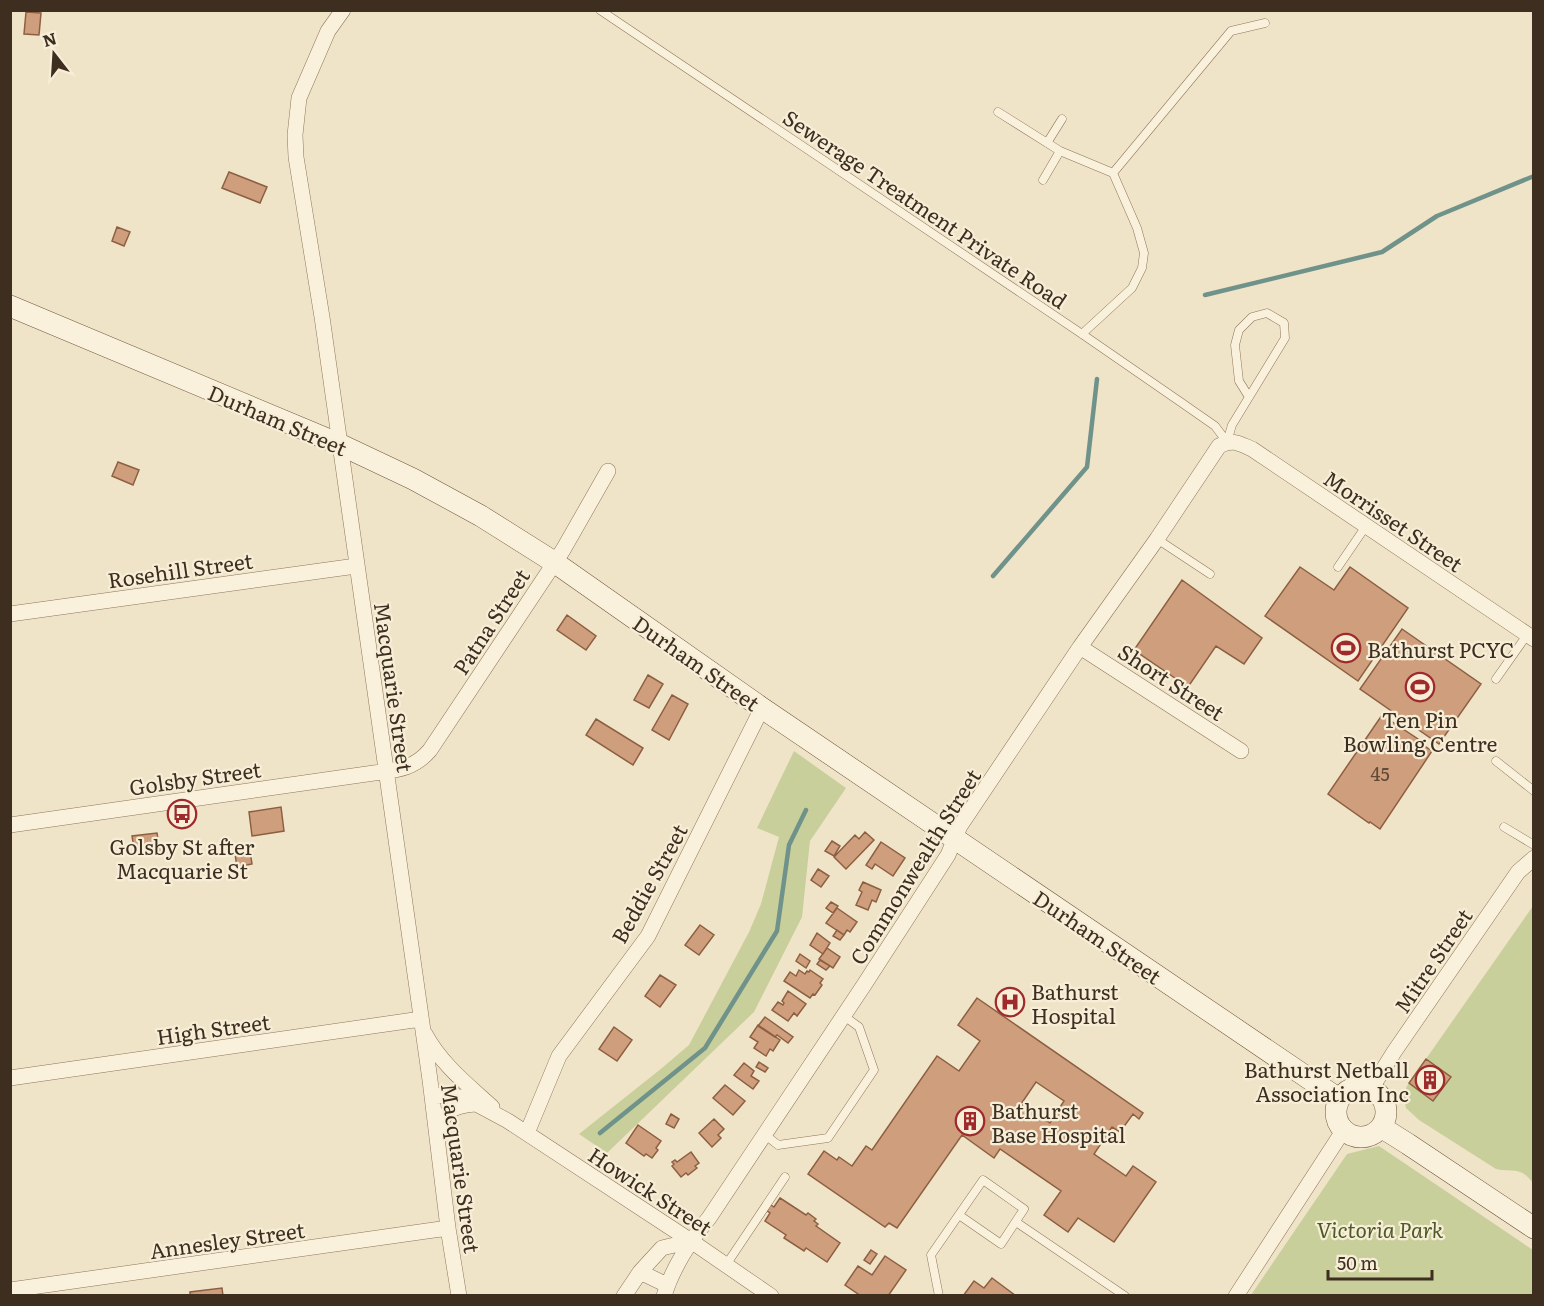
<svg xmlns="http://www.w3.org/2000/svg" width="1544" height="1306" font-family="Literata,serif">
<rect width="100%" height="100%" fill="#f0e4c8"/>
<!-- green -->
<path fill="#c9cf9b" d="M794,751L846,788L810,841L802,917L754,1012L607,1153L579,1134L662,1068L689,1045L749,932L761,904L779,837L757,828Z
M1533,906V1183C1520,1166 1515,1173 1496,1169L1419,1120L1406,1108L1403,1095L1407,1086Z
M1379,1146L1533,1250V1295H1251L1347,1154Z"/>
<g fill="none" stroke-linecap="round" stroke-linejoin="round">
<!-- stream -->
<path stroke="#6f938a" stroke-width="4.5" d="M1205,295L1382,252L1437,216L1534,176
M993,576L1087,467L1097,379
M600,1133L705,1048L777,931L789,845L806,810"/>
</g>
<!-- building -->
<path fill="#cf9f7d" stroke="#8d5f41" stroke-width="1.5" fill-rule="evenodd" d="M26,12L41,13L39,35L24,34Z
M229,172L267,187L260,203L222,188Z
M117,227L130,232L124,246L112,241Z
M118,462L139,470L133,485L112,476Z
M1300,567L1334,590L1350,567L1408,608L1358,681L1265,616Z
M1182,580L1262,638L1244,664L1216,646L1188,687L1134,650Z
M567,615L596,636L586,650L557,630Z
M1402,629L1481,684L1439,744L1360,689Z
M648,675L663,684L649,708L634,700Z
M672,695L688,704L669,740L652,730Z
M1382,715L1424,743L1423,745L1432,751L1380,829L1370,822L1369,823L1328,794Z
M596,719L643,748L633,765L586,735Z
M281,807L284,831L252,836L249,812Z
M865,832L874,840L846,869L834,857L855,835L859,839Z
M157,833L160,851L135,855L132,836Z
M832,841L840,846L834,856L825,851Z
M881,842L905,858L893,876L875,864L872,869L866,865Z
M249,845L252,864L237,867L234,847Z
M818,869L829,876L821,887L811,880Z
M863,882L881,890L876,902L872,900L868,910L856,905L862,892L859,890Z
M831,902L838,906L833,913L826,908Z
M837,908L857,922L850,932L847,930L844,935L826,923Z
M700,925L714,935L699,955L685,945Z
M837,930L844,935L840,940L833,936Z
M817,933L830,943L823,954L810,945Z
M827,948L840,957L833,968L819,959Z
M800,954L810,961L806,968L796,961Z
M820,960L830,966L826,970L817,964Z
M799,970L805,974L807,971L809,972L810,970L823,979L820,983L822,985L815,995L813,994L810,998L784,981L790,972L796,976Z
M660,975L676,985L660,1007L645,996Z
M788,991L806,1004L797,1016L794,1013L788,1021L772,1010L778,1002L783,1005L784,1003L782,1001Z
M977,998L1143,1113L1139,1119L1133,1114L1120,1132L1112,1127L1094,1154L1126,1176L1133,1166L1156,1182L1114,1242L1078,1218L1068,1232L1044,1215L1061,1191L1000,1149L994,1158L962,1135L897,1228L889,1223L885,1227L808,1174L824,1151L837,1160L839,1157L852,1166L866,1146L872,1150L937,1056L959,1071L980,1041L958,1025ZM1036,1082L1064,1101L1050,1123L1021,1104Z
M765,1017L793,1037L788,1043L777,1035L775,1037L758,1026Z
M758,1025L780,1040L773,1051L770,1049L766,1056L754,1048L758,1042L750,1037Z
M614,1027L632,1040L617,1061L599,1049Z
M1426,1059L1451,1077L1433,1101L1409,1083Z
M759,1062L768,1068L765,1072L756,1067Z
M744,1063L754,1071L751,1076L759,1081L753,1089L734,1075Z
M725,1085L745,1101L733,1115L713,1098Z
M671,1114L679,1119L674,1128L666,1124Z
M714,1119L724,1129L718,1135L721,1138L712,1147L699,1133Z
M638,1125L661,1141L656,1148L658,1150L652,1158L646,1154L644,1156L626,1143Z
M691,1152L699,1163L695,1166L697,1168L688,1175L686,1173L681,1177L672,1166L674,1164L672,1162L675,1160L677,1162Z
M780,1198L806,1215L808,1213L816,1219L814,1221L818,1224L816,1226L840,1243L827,1262L806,1248L804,1251L784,1238L786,1235L765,1221L770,1213L761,1207L765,1201L774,1207Z
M871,1250L877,1254L870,1264L864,1260Z
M885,1256L906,1270L888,1296H861L845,1285L858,1266L872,1275Z
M992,1278L1016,1296H963L974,1281L984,1288Z
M222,1288L223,1296H190V1292Z"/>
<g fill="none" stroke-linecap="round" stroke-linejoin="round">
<!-- service casing -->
<g stroke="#8d765c" stroke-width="9">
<path id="service" d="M600,10L1082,334L1182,403L1215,426L1227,442
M998,112L1060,151L1113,173L1137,228L1144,253L1142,268L1132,288L1082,334
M1047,143L1062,119
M1113,173L1231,31L1265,23
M1043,180L1060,151
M1227,442L1232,425L1285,338L1284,323L1267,313L1252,317L1239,330L1235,345L1239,381L1249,397
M1157,539L1210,574
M1338,567L1366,526
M1496,679L1527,635
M1496,761L1534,791
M1504,827L1534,845
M764,1134L778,1145L828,1138L874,1070L859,1027L844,1016
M1016,1222L1125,1296
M726,1265L785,1177
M939,1296L931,1255L983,1180L1024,1209L1001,1244L959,1215"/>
</g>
<!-- minor casing -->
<g stroke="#8d765c" stroke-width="16">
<path id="minor" d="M343,10L328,31L299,98L295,135L296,157L322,317L430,1080L448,1228L459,1296
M10,614L356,566
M1080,647L1241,751
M10,825L374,773C397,770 414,769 430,750L563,550L608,471
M425,1034C441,1064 468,1085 492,1107
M10,1078L421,1019
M1371,1089L1394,1052L1518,872L1534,858
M432,1096L448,1095L465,1098L508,1121L691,1241L771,1296
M437,1132C444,1111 452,1106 475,1104
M527,1133L559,1056L648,936L762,708
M640,1272L667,1285
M10,1290L448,1228
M624,1296L640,1272L662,1248L691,1241
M664,1296C672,1269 691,1239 709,1218L864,985L948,855L960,826L1080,647L1157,539L1219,446C1233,439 1238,443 1252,449L1534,639
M1236,1296L1343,1131"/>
</g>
<!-- secondary casing -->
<g stroke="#6f573f" stroke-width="22">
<path id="secondary" d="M10,306L339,444L413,479L481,516L554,562L762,708L1339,1099
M1336 1112a25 25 0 1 1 50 0a25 25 0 1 1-50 0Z
M1381,1127L1408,1144L1534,1228"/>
</g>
<!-- service -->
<use href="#service" stroke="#faf1dc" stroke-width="8"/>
<!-- minor -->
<use href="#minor" stroke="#faf1dc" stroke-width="15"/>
<!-- secondary -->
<use href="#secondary" stroke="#faf1dc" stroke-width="21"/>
</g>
<!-- icons -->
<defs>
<g id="stadium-ring" transform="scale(1.5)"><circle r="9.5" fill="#f7eed8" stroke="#9e2a2b" stroke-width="1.5"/><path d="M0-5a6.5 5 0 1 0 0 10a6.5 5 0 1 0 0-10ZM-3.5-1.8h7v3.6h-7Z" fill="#9e2a2b"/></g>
<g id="bus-ring" transform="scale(1.5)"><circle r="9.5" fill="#f7eed8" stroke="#9e2a2b" stroke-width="1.5"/><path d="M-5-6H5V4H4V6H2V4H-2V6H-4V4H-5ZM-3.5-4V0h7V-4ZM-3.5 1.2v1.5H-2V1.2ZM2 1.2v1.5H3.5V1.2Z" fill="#9e2a2b"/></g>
<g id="hospital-ring" transform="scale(1.5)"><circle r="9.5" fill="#f7eed8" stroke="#9e2a2b" stroke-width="1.5"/><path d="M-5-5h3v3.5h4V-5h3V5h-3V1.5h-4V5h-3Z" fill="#9e2a2b"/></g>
<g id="building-ring" transform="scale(1.5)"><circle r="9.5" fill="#f7eed8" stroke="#9e2a2b" stroke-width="1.5"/><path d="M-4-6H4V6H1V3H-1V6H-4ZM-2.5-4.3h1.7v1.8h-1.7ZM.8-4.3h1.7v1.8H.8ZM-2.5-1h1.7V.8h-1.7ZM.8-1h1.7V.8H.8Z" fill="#9e2a2b"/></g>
</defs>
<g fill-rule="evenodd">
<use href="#stadium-ring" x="1346" y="648"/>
<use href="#stadium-ring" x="1420" y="687"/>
<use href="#bus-ring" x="182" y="814"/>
<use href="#hospital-ring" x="1010" y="1002"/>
<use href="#building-ring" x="1430" y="1080"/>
<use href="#building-ring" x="970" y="1121"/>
</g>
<g text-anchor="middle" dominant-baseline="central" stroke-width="4.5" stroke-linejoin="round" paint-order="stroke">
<!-- number labels -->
<g font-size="18" fill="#624a37">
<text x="1380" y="773">45</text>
</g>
<!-- street labels -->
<g font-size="21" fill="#3d2e20" stroke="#f7eed8">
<text transform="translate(926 208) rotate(34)">Sewerage Treatment Private Road</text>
<text transform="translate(278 419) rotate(23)">Durham Street</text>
<text transform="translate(1394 520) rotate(34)">Morrisset Street</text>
<text transform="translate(180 569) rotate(-8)">Rosehill Street</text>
<text transform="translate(490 621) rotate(-57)">Patna Street</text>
<text transform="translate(697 662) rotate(35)">Durham Street</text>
<text transform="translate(1172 681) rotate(33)">Short Street</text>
<text transform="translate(395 687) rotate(82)">Macquarie Street</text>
<text transform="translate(195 777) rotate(-8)">Golsby Street</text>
<text transform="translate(914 866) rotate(-58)">Commonwealth Street</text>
<text transform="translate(648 883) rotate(-61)">Beddie Street</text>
<text transform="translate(1098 936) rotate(34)">Durham Street</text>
<text transform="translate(1432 960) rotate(-56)">Mitre Street</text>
<text transform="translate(213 1028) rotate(-8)">High Street</text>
<text transform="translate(462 1168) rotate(82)">Macquarie Street</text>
<text transform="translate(651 1190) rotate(33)">Howick Street</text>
<text transform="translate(227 1239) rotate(-8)">Annesley Street</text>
</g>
<!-- poi labels -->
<g font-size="21" fill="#3d2e20" stroke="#f7eed8" text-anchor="start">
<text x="1367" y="648">Bathurst PCYC</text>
<text x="1420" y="718" text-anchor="middle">Ten Pin<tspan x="1420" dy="24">Bowling Centre</tspan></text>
<text x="182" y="845" text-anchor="middle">Golsby St after<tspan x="182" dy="24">Macquarie St</tspan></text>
<text x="1031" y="990">Bathurst<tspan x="1031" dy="24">Hospital</tspan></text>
<text x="1409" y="1068" text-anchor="end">Bathurst Netball<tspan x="1409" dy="24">Association Inc</tspan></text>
<text x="991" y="1109">Bathurst<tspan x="991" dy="24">Base Hospital</tspan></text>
</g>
<!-- park labels -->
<g font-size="21" font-style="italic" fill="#4d5a26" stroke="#f7eed8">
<text x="1380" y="1228">Victoria Park</text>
</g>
</g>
<!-- border -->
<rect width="1544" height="1306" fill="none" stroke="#3d2e20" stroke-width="24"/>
<!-- north arrow -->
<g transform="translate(54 54) rotate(343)" stroke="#f7eed8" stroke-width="4.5" paint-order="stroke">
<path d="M0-4.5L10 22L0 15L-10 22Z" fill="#3d2e20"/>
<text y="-9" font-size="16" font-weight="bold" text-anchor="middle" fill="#3d2e20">N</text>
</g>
<!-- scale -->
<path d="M1328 1270v9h104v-9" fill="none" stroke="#3d2e20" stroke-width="3"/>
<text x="1337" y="1270" font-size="18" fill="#3d2e20" stroke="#f7eed8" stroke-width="4.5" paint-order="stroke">50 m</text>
</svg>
